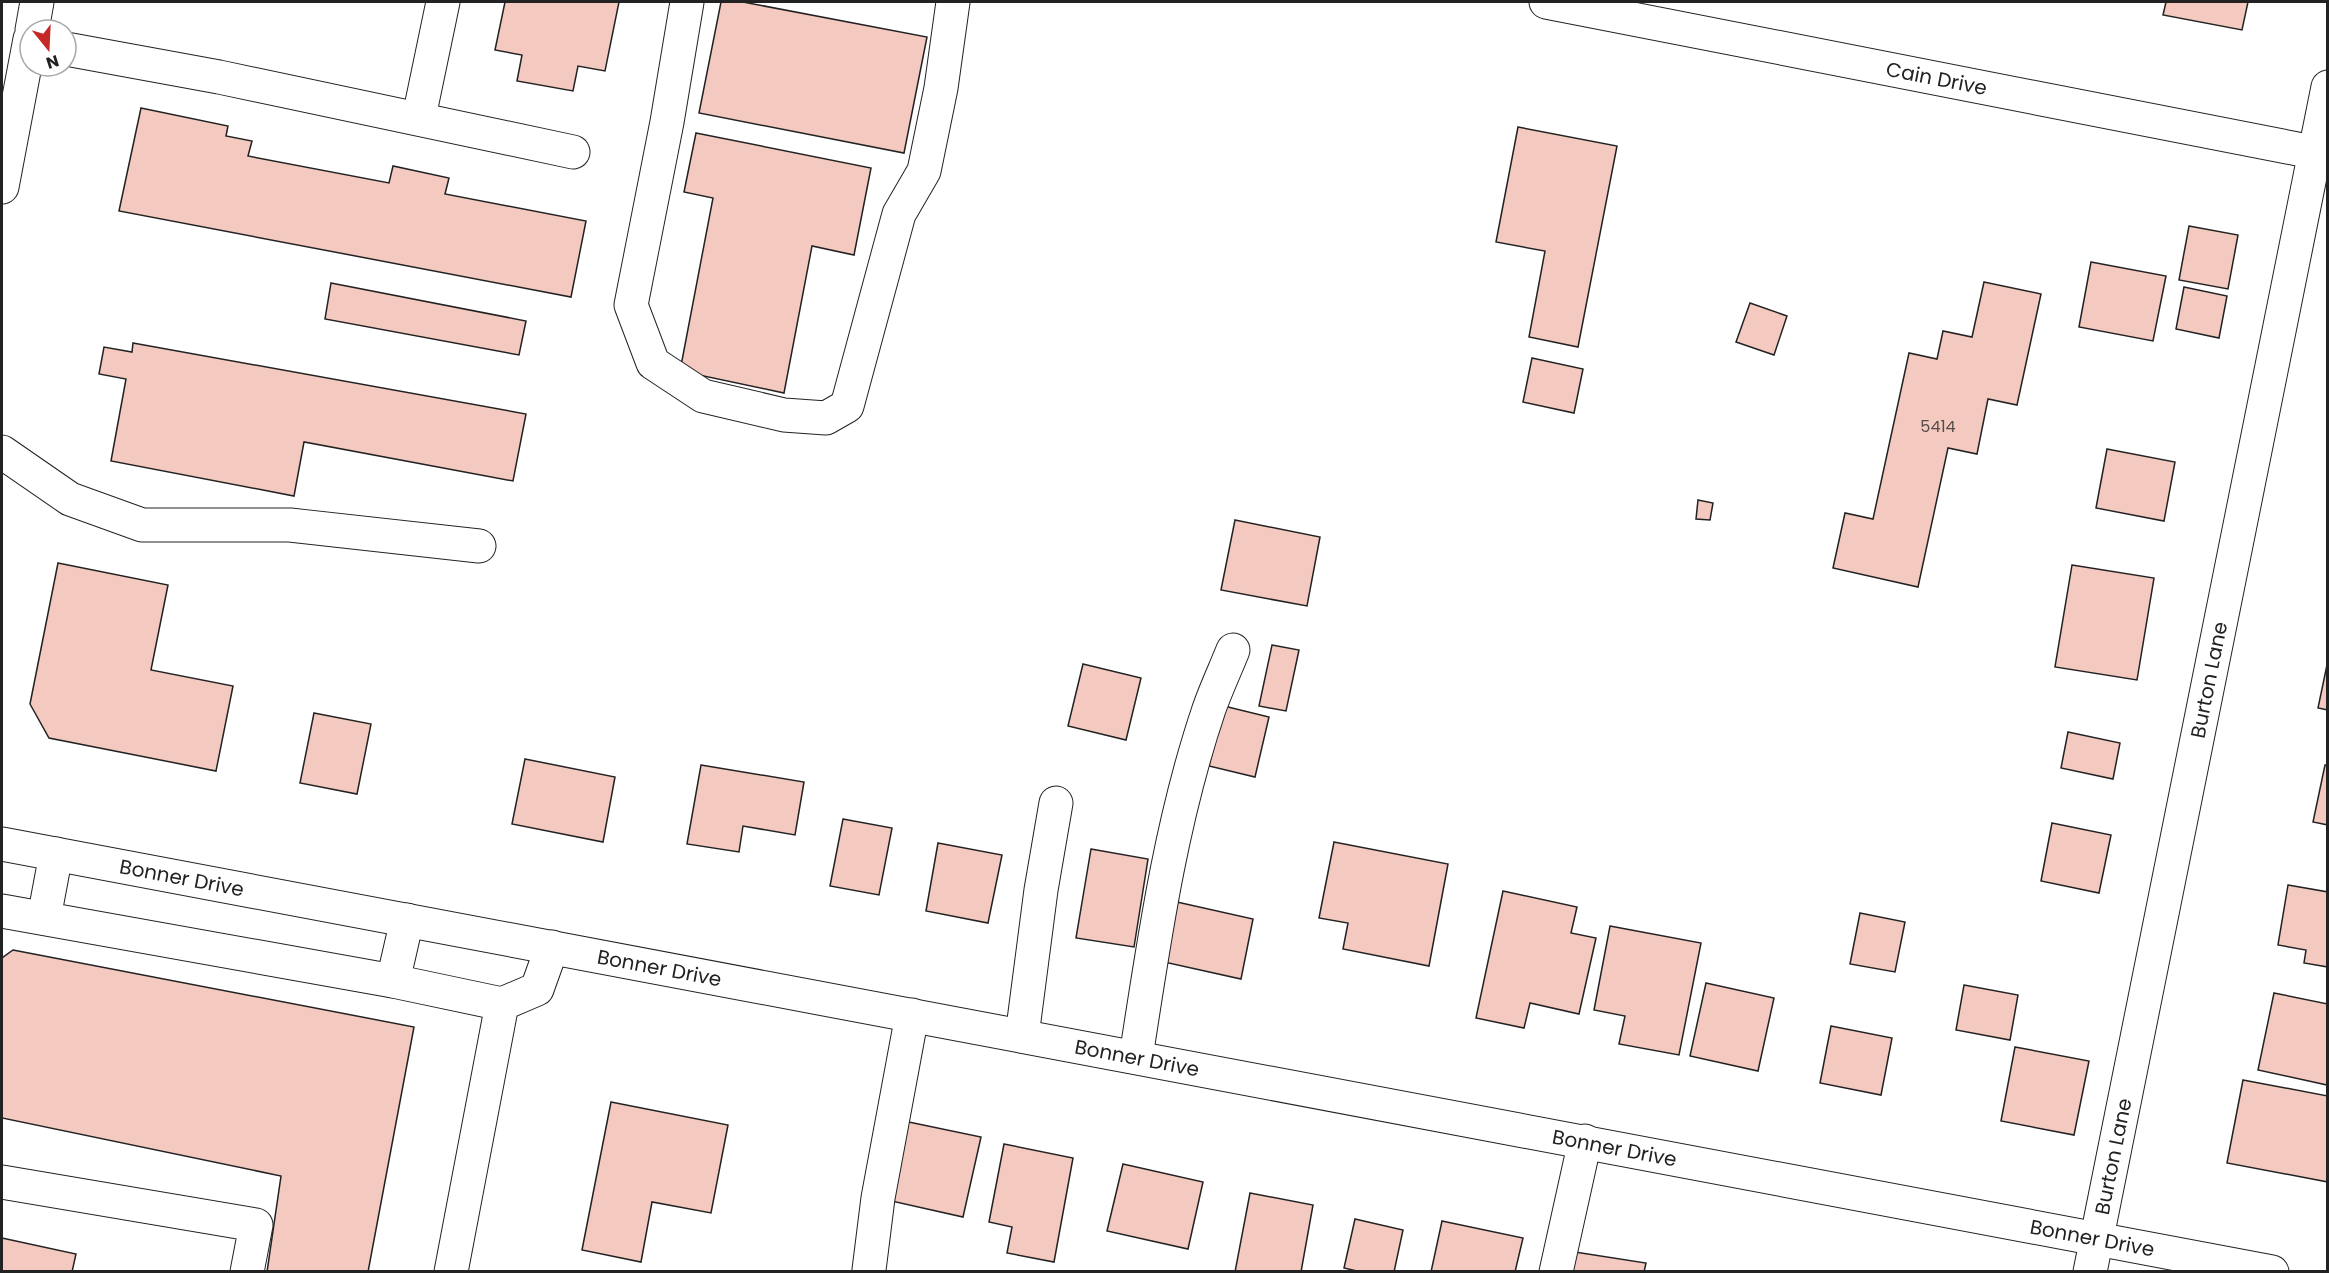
<svg xmlns="http://www.w3.org/2000/svg" width="2329" height="1273" font-family="Poppins,sans-serif">
<rect width="100%" height="100%" fill="#fff"/>
<!-- building -->
<path fill="#f3c9c0" stroke="#222" stroke-width="1.5" d="M505,2H619L605,71L578,66L573,91L517,81L522,55L495,50Z
M721,2H743L927,37L904,153L699,113Z
M2166,2H2248L2242,30L2163,15Z
M141,108L228,126L226,136L252,141L248,156L389,183L393,166L449,178L445,194L586,221L571,297L119,211Z
M1518,127L1617,146L1578,347L1529,337L1545,251L1496,242Z
M696,133L871,168L854,255L812,246L784,393L680,371L713,198L684,192Z
M2189,226L2238,235L2228,289L2179,280Z
M2091,262L2166,276L2153,341L2079,327Z
M1984,282L2041,294L2017,405L1988,399L1977,454L1948,448L1918,587L1833,568L1845,513L1873,519L1909,353L1937,359L1943,331L1972,337Z
M331,283L526,321L519,355L325,319Z
M2184,287L2227,296L2219,338L2176,329Z
M1750,303L1787,316L1774,355L1736,342Z
M133,343L526,414L513,481L304,442L294,496L111,461L126,379L99,374L104,347L132,352Z
M1532,358L1583,369L1574,413L1523,402Z
M2107,449L2175,462L2164,521L2096,508Z
M1698,500L1713,503L1710,520L1696,519Z
M1235,520L1320,537L1307,606L1221,590Z
M58,563L168,585L151,670L233,686L216,771L49,738L30,704Z
M2072,565L2154,578L2137,680L2055,667Z
M1272,645L1299,650L1286,711L1259,706Z
M2328,660V710L2318,708Z
M1083,664L1141,678L1126,740L1068,726Z
M1224,706L1269,717L1255,777L1209,766Z
M314,713L371,724L357,794L300,783Z
M2068,732L2120,743L2113,779L2061,768Z
M525,759L615,777L603,842L512,824Z
M701,765L804,782L795,835L743,826L739,852L687,844Z
M2325,765H2328V825L2313,822Z
M843,819L892,828L879,895L830,886Z
M2052,823L2111,835L2099,893L2041,881Z
M1334,842L1448,864L1429,966L1343,949L1348,923L1319,918Z
M938,843L1002,855L988,923L926,911Z
M1091,849L1148,859L1134,947L1076,938Z
M2288,885L2328,892V967L2304,963L2306,950L2278,945Z
M1503,891L1577,907L1571,933L1596,938L1579,1014L1530,1003L1524,1028L1476,1018Z
M1177,902L1253,919L1241,979L1164,962Z
M1860,913L1905,922L1895,972L1850,964Z
M1610,926L1701,943L1679,1055L1619,1044L1625,1016L1594,1010Z
M13,950L414,1027L368,1272H267L281,1176L2,1118V958Z
M1706,983L1774,998L1758,1071L1690,1056Z
M1964,985L2018,995L2010,1040L1956,1030Z
M2274,993L2328,1004L2327,1085L2258,1070Z
M1831,1026L1892,1038L1881,1095L1820,1083Z
M2015,1047L2089,1061L2074,1135L2001,1121Z
M2243,1080L2328,1096V1182L2227,1163Z
M611,1102L728,1125L711,1213L652,1202L641,1262L582,1250Z
M904,1121L981,1137L963,1217L887,1200Z
M1004,1144L1073,1158L1054,1262L1007,1253L1012,1227L989,1222Z
M1123,1164L1203,1182L1188,1249L1107,1231Z
M1250,1193L1313,1205L1301,1272H1235Z
M1355,1219L1403,1230L1394,1272H1361L1344,1268Z
M1442,1221L1523,1238L1515,1272H1431Z
M2,1238L76,1254L72,1272H2Z
M1575,1252L1646,1263L1644,1272H1572Z"/>
<g fill="none" stroke-linecap="round" stroke-linejoin="round">
<!-- minor casing -->
<g stroke="#222" stroke-width="35">
<g id="minor">
<path d="M687,2L667,122L631,305L653,363L703,396L784,415L826,418L847,406L899,214L924,171L941,88L953,2"/>
<path id="s1" d="M1546,2L2328,155"/>
<path d="M66,49L219,77L573,152"/>
<path d="M419,117L443,2"/>
<path d="M2,452L70,499L142,525H290L479,546"/>
<path id="s2" d="M2,844L2272,1272"/>
<path d="M2,911L393,981L502,1004"/>
<path d="M44,918L56,854"/>
<path d="M393,981L407,920"/>
<path d="M1022,1036L1041,890L1056,803"/>
<path d="M1136,1057C1154,940 1171,821 1209,709C1216,689 1225,670 1233,650"/>
<path d="M2,1182L256,1225L247,1272"/>
<path d="M869,1270L878,1198L912,1015"/>
<path d="M451,1272L502,1004L537,989L552,947"/>
<path d="M1556,1272L1585,1141"/>
<path id="s3" d="M2090,1272L2328,87"/>
</g>
</g>
<!-- major casing -->
<g stroke="#222" stroke-width="35">
<path id="major" d="M32,30L37,2
M2,187L30,39"/>
</g>
<!-- minor -->
<use href="#minor" stroke="#fff" stroke-width="33"/>
<!-- major -->
<use href="#major" stroke="#fff" stroke-width="33"/>
</g>
<g text-anchor="middle" dominant-baseline="central" stroke-width="4.5" stroke-linejoin="round" paint-order="stroke">
<!-- number labels -->
<g font-size="16" fill="#564c4a">
<text x="1938" y="426">5414</text>
</g>
<!-- street labels -->
<g font-size="20" fill="#222" stroke="#fff">
<text stroke="none"><textPath href="#s1" startOffset="398">Cain Drive</textPath></text>
<text stroke="none"><textPath href="#s3" startOffset="604">Burton Lane</textPath></text>
<text stroke="none"><textPath href="#s2" startOffset="183">Bonner Drive</textPath></text>
<text stroke="none"><textPath href="#s2" startOffset="669">Bonner Drive</textPath></text>
<text stroke="none"><textPath href="#s2" startOffset="1155">Bonner Drive</textPath></text>
<text stroke="none"><textPath href="#s2" startOffset="1641">Bonner Drive</textPath></text>
<text stroke="none"><textPath href="#s3" startOffset="118">Burton Lane</textPath></text>
<text stroke="none"><textPath href="#s2" startOffset="2127">Bonner Drive</textPath></text>
</g>
</g>
<!-- border -->
<rect width="2329" height="1273" fill="none" stroke="#222222" stroke-width="6"/>
<!-- north arrow -->
<g transform="translate(48 48) rotate(162)"><circle r="28" fill="#ffffff" stroke="#a7a7a7" stroke-width="1.5"/>
<path d="M0-4.5L10 22L0 15L-10 22Z" fill="#c62828"/>
<text y="-9" font-size="16" font-weight="bold" text-anchor="middle" fill="#222222">N</text>
</g>
</svg>
